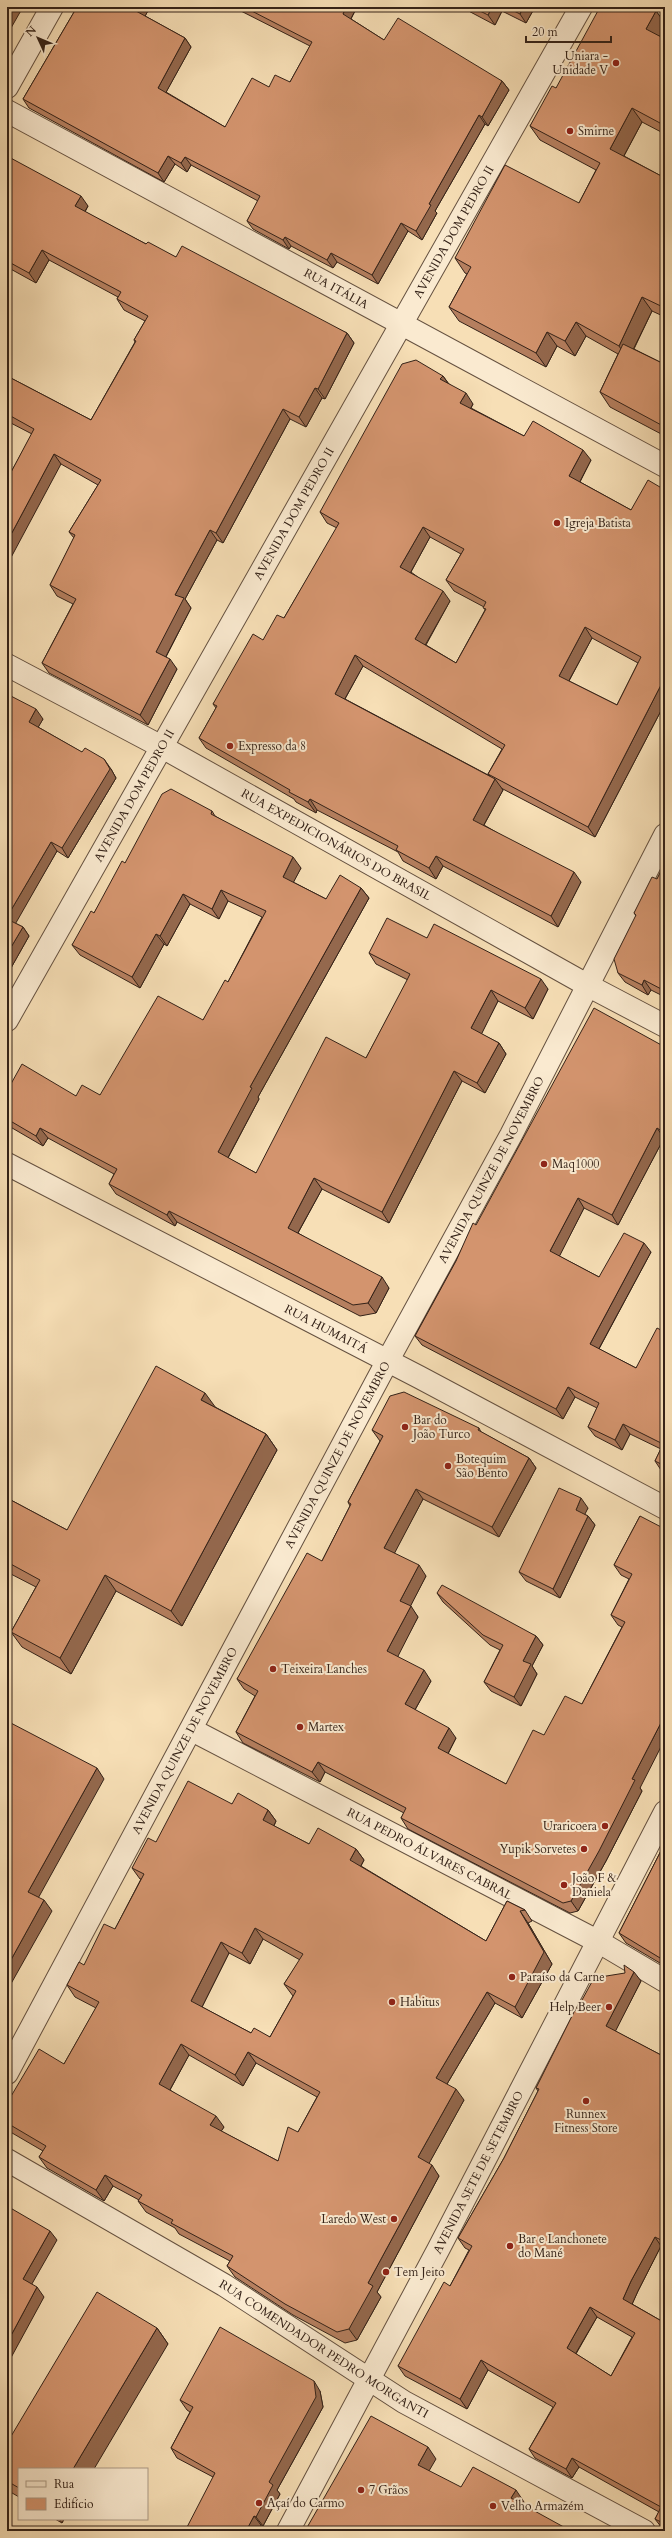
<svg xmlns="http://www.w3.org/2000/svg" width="672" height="2538" font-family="Cardo,serif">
<rect width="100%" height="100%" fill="#f7dfb6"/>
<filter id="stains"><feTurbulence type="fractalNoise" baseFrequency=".005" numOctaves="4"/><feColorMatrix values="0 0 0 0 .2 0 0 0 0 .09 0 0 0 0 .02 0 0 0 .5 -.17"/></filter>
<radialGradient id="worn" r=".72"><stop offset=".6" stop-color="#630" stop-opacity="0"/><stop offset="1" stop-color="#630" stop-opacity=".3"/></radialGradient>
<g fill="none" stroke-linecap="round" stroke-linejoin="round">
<!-- minor casing -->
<g stroke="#655140" stroke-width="24">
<g id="minor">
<path d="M7,87L52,7"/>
<path id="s1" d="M7,111L665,466"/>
<path id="s2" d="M7,665L162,747L587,985L665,1026"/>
<path id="s3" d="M7,1020L581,7"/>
<path id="s4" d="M7,1164L419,1377L665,1508"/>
<path id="s5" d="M192,1730L599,1942L665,1981"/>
<path id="s6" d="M7,2073L388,1360L511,1135L665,835"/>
<path id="s7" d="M7,2160L224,2285L404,2402L644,2531"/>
<path id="s8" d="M288,2531L438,2250L665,1812"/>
</g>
</g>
<!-- minor -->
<use href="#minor" stroke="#faead0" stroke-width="22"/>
</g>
<!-- wall -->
<path fill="#b57f5f" stroke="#342218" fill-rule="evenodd" d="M77,7H150L145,16L185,38L191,47L166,92L225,127L269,87L290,82L310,46L233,7H355L356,9L351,19L384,40L502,81L509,90L488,126L485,124L435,211L437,213L422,240L408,231L378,284L337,262L333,268L291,246L289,249L253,229L247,221L258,201L191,165L187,172L175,164L164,182L29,108L23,99Z
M461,7H535L526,23L502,11L495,25Z
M656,11L665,23V27L660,36L665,39V134L642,122L624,156L665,178V317L652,311L634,349L662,363L665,358V436L610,407L600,392L618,354L586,336L575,356L557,346L546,367L459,321L449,307L467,274L465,273L455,258L579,203L596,170L540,140L530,126L556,88Z
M7,156L88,206L85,212L146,244L347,333L354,343L325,399L322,398L306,427L290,419L223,543L217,540L185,599L191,608L166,657L177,669L148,725L49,673L42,663L73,604L57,596L50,585L74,538L69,532L98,485L61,464L9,476L32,434L7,421V376L91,420L135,342L134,340L145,321L124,310L117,299L118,297L49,260L36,283L7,267Z
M443,376L449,384L473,404L471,408L524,436L591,460L580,482L631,510L665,490V703L595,837L501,788L503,790L484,825L581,882L558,927L443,866L436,879L403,861L398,852L317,810L316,813L296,802L294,799L206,748L199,738L216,708L213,704L263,640L284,618L337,528L327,523L320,512ZM430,537L461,554L446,580L454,591L484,607L485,610L456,663L426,645L450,601L411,572ZM592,638L638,663L617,705L569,681ZM363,666L502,749L488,774L490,776L345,699Z
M7,694L43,719L38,727L111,769L116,778L68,858L57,851L15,923L23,927L29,936L7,975Z
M212,811L215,816L301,868L293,882L326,899L361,888L369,898L258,1097L259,1099L228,1158L256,1173L366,1058L408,980L376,964L369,953L427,938L548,989L533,1019L498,1001L481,1034L499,1043L506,1054L485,1093L462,1081L389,1223L322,1189L298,1233L389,1288L376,1313L360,1316L177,1222L175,1226L116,1194L109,1184L114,1174L48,1138L43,1146L7,1125V1091L76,1096L100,1095L203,1020L228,982L262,917L228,901L219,919L190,904L167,946L164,944L140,988L80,955L72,945L94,913L125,863Z
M665,863V997L651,990L648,995L625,982L618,973L636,916L634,913L657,879Z
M665,1047V1139L664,1138L618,1225L584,1208L559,1256L599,1277L651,1252L599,1349L636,1368L665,1332V1472L661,1470L655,1461L661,1449L630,1434L622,1450L595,1436L588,1427L597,1408L575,1397L563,1419L422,1345L415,1336L476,1225Z
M215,1407L266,1434L277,1450L182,1626L116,1591L71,1674L22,1647L11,1632L36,1587L7,1572V1498L67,1530Z
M479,1428L481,1432L529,1458L536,1468L499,1537L423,1499L394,1553L426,1576L410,1606L418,1617L397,1656L431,1681L415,1710L456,1738L448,1754L506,1784L544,1735L582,1704L622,1627L618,1625L611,1615L629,1579L621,1575L614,1565L640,1516V1788L642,1791L606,1861L578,1911L570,1913L408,1829L401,1818L404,1813L325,1772L320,1782L243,1743L236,1732L255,1696L244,1689L237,1679L322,1561L350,1506L348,1502L380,1441L372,1430Z
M588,1508L584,1514L588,1516L595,1525L560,1598L526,1581L519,1572Z
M437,1593L536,1636L543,1645L532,1666L537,1674L521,1706L491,1691L484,1682L500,1650L490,1645L443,1602Z
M232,1804L268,1810L276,1821L274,1826L309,1844L356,1849L364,1860L361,1866L486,1941L507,1901L525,1910L532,1921L528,1923L552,1964L522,2018L495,2003L447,2084L464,2100L429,2163L439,2176L377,2292L381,2297L357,2340L345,2343L293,2315L235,2277L227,2266L230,2261L179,2234L175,2228L146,2212L138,2201L139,2200L113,2186L104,2201L47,2168L39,2157L43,2151L7,2130V2103L64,2064L96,2008L75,1997L67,1985L84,1965L115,1929L141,1879H140L132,1868L156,1842ZM263,1939L300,1960L284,1984L293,1996L270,2037L251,2033L202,2007L229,1953L250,1964ZM189,2055L243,2086L256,2063L317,2097L298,2132L278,2161L221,2131L224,2127L170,2090Z
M665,1843V1966L626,1943L619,1933Z
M641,1981L615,2031L661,2055L665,2048V2248L661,2246L638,2291L632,2304L665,2323V2530L662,2528L655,2519L659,2512L579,2467L572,2478L535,2458L529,2449L553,2407L488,2370L467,2409L405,2376L398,2366L450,2286L469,2250L465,2248L458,2238L504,2158L538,2091L536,2088L576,2011ZM597,2317L632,2337L611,2376L576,2354Z
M157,2328L168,2344L19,2469V2497L7,2490V2443Z
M320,2391L323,2407L277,2490L280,2494L263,2526L261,2525L213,2477L177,2458L171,2448L190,2412L187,2410L180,2400Z
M55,2519H64L62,2523Z"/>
<!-- shaded-wall -->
<path fill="#94684d" stroke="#342218" d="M7,7H23L7,35Z
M139,7H150L143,20L136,11Z
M346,7H355L356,9L349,22L343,14Z
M492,7H499L502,11L495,25L488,15Z
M523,7H535L526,23L520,14Z
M656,11L665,23V27L656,43L646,29Z
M185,38L191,47L164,96L158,88Z
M502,81L509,90L488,126L482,117Z
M632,108L642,122L620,163L610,149Z
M665,113V130L660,123Z
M479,115L485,124L435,211L437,213L422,240L416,231L429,204Z
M168,156L175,164L164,182L158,173Z
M185,157L191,165L187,172L181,163Z
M81,196L88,206L82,216L75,206Z
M401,223L408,231L378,284L372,275Z
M285,237L291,246L289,249L283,240Z
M42,250L49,260L36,283L29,273Z
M331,253L337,262L333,268L327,260Z
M642,297L652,311L628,360L619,346Z
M576,322L586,336L575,356L565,341Z
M547,332L557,346L546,367L536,353Z
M347,333L354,343L325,399L318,389Z
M443,376L450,386L440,379Z
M315,388L322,398L306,427L299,417Z
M466,393L473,404L468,413L460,403Z
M283,409L290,419L223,543L216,533Z
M583,450L591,460L577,487L569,476Z
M54,454L61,464L7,565V542Z
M423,527L430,537L408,577L400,567Z
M210,530L217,540L185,599L191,608L163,662L156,652L175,595Z
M443,591L450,601L423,649L415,639Z
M585,627L592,638L566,686L559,676Z
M355,655L363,666L342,704L335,694Z
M170,659L177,669L148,725L140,715Z
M662,683L665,687V703L595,837L588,827Z
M36,709L43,719L36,731L29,722Z
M104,759L111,769L116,778L68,858L62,848Z
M495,779L503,790L481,830L473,820Z
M310,799L317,810L316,813L308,802Z
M51,842L57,851L13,928L7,920V917Z
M436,856L443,866L436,879L429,868Z
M293,857L301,868L291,887L283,877Z
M574,872L581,882L558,927L551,916Z
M361,888L369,898L258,1097L259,1099L225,1163L218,1152L250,1087Z
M221,890L228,901L219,919L212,909Z
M183,894L190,904L167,946L160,936Z
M23,927L29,936L7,975V954Z
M156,934L164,944L140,988L132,977Z
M541,979L548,989L533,1019L525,1008Z
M644,980L651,990L648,995L642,985Z
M491,990L498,1001L479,1039L471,1028Z
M499,1043L506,1054L485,1093L477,1083Z
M454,1071L462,1081L389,1223L382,1212Z
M40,1128L48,1138L43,1146L36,1136Z
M657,1128L664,1138L618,1225L612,1215Z
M314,1178L322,1189L295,1238L288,1228Z
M578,1198L584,1208L557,1261L550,1251Z
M169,1211L177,1222L175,1226L167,1215Z
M644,1243L651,1252L596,1354L590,1344Z
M382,1277L389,1288L376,1313L368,1303Z
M568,1387L575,1397L563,1419L556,1409Z
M205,1393L216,1408L201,1400Z
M623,1424L630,1434L622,1450L615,1440Z
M266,1434L277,1450L182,1626L171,1611Z
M529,1458L536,1468L499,1537L492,1527Z
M416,1489L423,1499L392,1558L384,1548Z
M581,1498L588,1508L582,1520L576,1510Z
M588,1516L595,1525L560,1598L553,1589Z
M419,1565L426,1576L408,1611L400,1601Z
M105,1575L116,1591L71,1674L60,1658Z
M411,1606L418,1617L395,1662L387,1651Z
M536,1636L543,1645L532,1666L537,1674L521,1706L514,1697L523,1661Z
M424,1670L431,1681L412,1715L405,1704Z
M665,1715V1739L640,1788L642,1791L606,1861L578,1911L571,1901L632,1779Z
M449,1728L456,1738L445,1759L438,1748Z
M318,1762L325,1772L320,1782L312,1772Z
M97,1768L104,1779L36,1902L28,1892Z
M268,1810L276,1821L271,1831L263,1820Z
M356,1849L364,1860L358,1871L350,1860Z
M44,1900L52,1911L8,1989L7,1987V1967Z
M520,1911L528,1923L552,1964L522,2018L515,2007Z
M255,1928L263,1939L250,1964L242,1953Z
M221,1942L229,1953L199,2013L191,2001Z
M634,1972L641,1981L613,2036L606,2026Z
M487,1992L495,2003L444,2089L436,2078Z
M181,2044L189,2055L167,2095L159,2084Z
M248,2052L256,2063L243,2086L235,2075Z
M456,2089L464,2100L426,2169L418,2157Z
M216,2116L224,2127L218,2136L210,2125Z
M432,2165L439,2176L377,2292L381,2297L357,2340L349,2329L368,2283Z
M105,2175L113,2186L104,2201L96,2190Z
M50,2231L57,2240L29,2289L23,2279Z
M655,2237L661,2246L638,2291L630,2309L623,2299L631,2281Z
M37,2287L44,2297L7,2365V2343Z
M590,2307L597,2317L573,2358L567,2348Z
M157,2328L168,2344L94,2469H73Z
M481,2360L488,2370L467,2409L460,2399Z
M314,2381L320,2391L323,2407L277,2490L280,2494L263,2526L256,2517L269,2482Z
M428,2447L436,2459L426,2476L418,2465Z
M572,2458L579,2467L572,2478L566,2469Z
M516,2490L524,2502L519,2510L511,2498Z
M254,2516L261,2525L258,2531H246Z
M59,2519H64L62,2523Z"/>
<!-- building -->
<path fill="#d3946e" stroke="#342218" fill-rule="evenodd" d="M77,7H139L136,11L185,38L158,88L225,127L252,78L269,87L275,75L290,82L312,42L244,7H346L343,14L384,40L398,18L502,81L482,117L479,115L429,204L431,205L416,231L401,223L372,275L331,253L327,260L285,237L283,240L247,221L260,196L185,157L181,163L168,156L158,173L23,99Z
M472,7H492L488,15Z
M506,7H523L520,14Z
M600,7H649L656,11L646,29L665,39V113L660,123L632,108L610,149L665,178V308L642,297L619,346L576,322L565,341L547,332L536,353L449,307L471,267L455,258L505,165L579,203L600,163L530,126L552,86L556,88Z
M7,156L81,196L75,206L146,244L148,242L176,257L182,246L347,333L318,389L315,388L299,417L283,409L216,533L210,530L175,595L184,598L156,652L170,659L140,715L42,663L76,599L50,585L75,535L69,532L101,480L54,454L7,542V474L9,476L34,429L7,414V376L91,420L136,341L134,340L148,316L117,299L121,292L42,250L29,273L7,261Z
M623,344L662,363L665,358V427L600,392Z
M416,360L443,376L440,379L466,393L460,403L524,436L533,421L583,450L569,476L631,510L648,480L665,490V685L662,683L588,827L488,774L505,745L355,655L335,694L495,779L473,820L574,872L551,916L436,856L429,868L396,850L398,846L310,799L308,802L289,792L290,790L199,738L217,706L213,704L253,634L263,640L277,615L284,618L339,523L320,512L402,364ZM423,527L464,549L446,580L486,602L483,608L486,609L456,663L415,639L443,591L400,567ZM585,627L641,657L617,705L559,676Z
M7,694L36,709L29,722L82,752L85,748L104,759L110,769L62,848L51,842L7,917Z
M171,789L212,811L211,814L293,857L283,877L326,899L340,875L361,888L250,1087L252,1088L218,1152L256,1173L326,1037L366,1058L407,980L410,974L369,953L387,918L427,938L434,924L541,979L525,1008L491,990L471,1028L499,1043L477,1083L454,1071L382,1212L314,1178L288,1228L382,1277L368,1303L353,1305L169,1211L167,1215L109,1184L117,1169L40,1128L36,1136L7,1119V1091L22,1064L76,1096L82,1085L100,1095L158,996L203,1020L225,980L228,982L266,911L221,890L212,909L183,894L160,936L156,934L132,977L72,945L91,911L94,913L122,861L125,863L162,794Z
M665,863V991L644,980L642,985L618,973L614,959L636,915L634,913L652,877L657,879Z
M7,919L23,927L7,954Z
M594,1008L665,1047V1133L657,1128L612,1215L578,1198L550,1251L599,1277L624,1233L644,1243L590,1344L636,1368L657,1328L665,1332V1466L655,1461L663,1444L623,1424L615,1440L588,1427L599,1403L568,1387L556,1409L415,1336L456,1261L473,1223L476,1225Z
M156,1366L205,1393L201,1400L266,1434L171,1611L105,1575L60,1658L11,1632L40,1580L7,1562V1498L67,1530Z
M404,1392L479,1428L478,1430L529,1458L492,1527L416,1489L384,1548L419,1565L400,1601L411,1606L387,1651L424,1670L405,1704L449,1728L438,1748L506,1784L533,1730L544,1735L565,1696L582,1704L625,1622L611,1615L632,1574L614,1565L640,1516L665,1529V1715L632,1779L635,1780L599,1851L571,1901L563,1903L401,1818L406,1808L318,1762L312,1772L236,1732L258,1691L237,1679L307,1553L322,1561L351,1504L348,1502L383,1436L372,1430L390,1396Z
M559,1488L581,1498L576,1510L588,1516L553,1589L519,1572Z
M442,1585L536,1636L523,1661L531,1664L514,1697L484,1682L503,1645L483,1635L437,1593Z
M7,1721L97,1768L28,1892L44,1900L7,1967Z
M188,1781L232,1804L238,1793L268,1810L263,1820L309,1844L318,1828L356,1849L350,1860L486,1941L507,1901L525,1910L520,1911L544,1952L515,2007L487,1992L436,2078L456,2089L418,2157L432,2165L368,2283L373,2286L349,2329L337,2332L285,2304L227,2266L233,2256L171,2223L173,2220L138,2201L142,2195L105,2175L96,2190L39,2157L46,2146L7,2123V2103L39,2049L64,2064L99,2002L67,1985L79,1962L84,1965L104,1924L115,1929L144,1874L132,1868L148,1838L156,1842ZM255,1928L303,1954L284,1984L296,1991L270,2037L254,2028L251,2033L191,2001L221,1942L242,1953ZM181,2044L235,2075L248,2052L320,2092L298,2132L288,2127L278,2161L210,2125L216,2116L159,2084Z
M665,1843V1961L619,1933Z
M624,1965L634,1972L606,2026L661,2055L665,2048V2242L655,2237L631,2281L623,2299L665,2323V2524L655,2519L661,2507L572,2458L566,2469L529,2449L556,2403L481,2360L460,2399L398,2366L444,2282L450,2286L472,2246L458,2238L504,2158L539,2089L536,2088L575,2010L576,2011L594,1978L625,1973ZM590,2307L635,2333L611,2376L567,2348Z
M7,2206L50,2231L23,2279L37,2287L7,2343Z
M97,2292L157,2328L73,2469H19V2488L7,2481V2443Z
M220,2327L314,2381L316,2397L269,2482L273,2485L256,2517L254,2516L246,2531H185L215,2473L171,2448L193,2407L180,2400Z
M371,2416L428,2447L418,2465L461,2487L473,2467L516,2490L511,2498L571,2531H305Z"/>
<!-- markers -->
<g fill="#8f2418" stroke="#faead0" stroke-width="1.5">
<circle cx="616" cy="63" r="4"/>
<circle cx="570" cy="131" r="4"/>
<circle cx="557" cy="523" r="4"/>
<circle cx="230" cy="746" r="4"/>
<circle cx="544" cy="1164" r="4"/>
<circle cx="405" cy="1427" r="4"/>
<circle cx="448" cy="1466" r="4"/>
<circle cx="273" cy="1669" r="4"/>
<circle cx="300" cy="1727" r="4"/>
<circle cx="605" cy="1826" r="4"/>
<circle cx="584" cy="1849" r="4"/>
<circle cx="564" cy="1885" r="4"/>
<circle cx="512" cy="1977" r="4"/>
<circle cx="392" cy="2002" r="4"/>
<circle cx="609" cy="2007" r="4"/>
<circle cx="586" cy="2101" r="4"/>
<circle cx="394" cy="2219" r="4"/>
<circle cx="510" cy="2246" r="4"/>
<circle cx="386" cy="2272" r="4"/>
<circle cx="361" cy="2490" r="4"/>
<circle cx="259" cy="2503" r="4"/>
<circle cx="493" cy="2506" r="4"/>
</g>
<g text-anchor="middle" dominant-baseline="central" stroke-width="4" stroke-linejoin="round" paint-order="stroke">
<!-- poi labels -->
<g font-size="12" fill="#342218" stroke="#faead0" text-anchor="start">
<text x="608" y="56" text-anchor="end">Uniara -<tspan x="608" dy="14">Unidade V</tspan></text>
<text x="578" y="131">Smirne</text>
<text x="565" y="523">Igreja Batista</text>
<text x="238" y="746">Expresso da 8</text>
<text x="552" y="1164">Maq1000</text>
<text x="413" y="1420">Bar do<tspan x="413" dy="14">João Turco</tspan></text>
<text x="456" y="1459">Botequim<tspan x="456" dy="14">São Bento</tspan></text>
<text x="281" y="1669">Teixeira Lanches</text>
<text x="308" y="1727">Martex</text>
<text x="597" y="1826" text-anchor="end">Uraricoera</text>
<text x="576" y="1849" text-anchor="end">Yupik Sorvetes</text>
<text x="572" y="1878">João F &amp;<tspan x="572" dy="14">Daniela</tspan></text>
<text x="520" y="1977">Paraíso da Carne</text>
<text x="400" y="2002">Habitus</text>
<text x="601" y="2007" text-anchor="end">Help Beer</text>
<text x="586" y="2114" text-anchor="middle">Runnex<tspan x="586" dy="14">Fitness Store</tspan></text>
<text x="386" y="2219" text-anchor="end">Laredo West</text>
<text x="518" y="2239">Bar e Lanchonete<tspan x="518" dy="14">do Mané</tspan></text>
<text x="394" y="2272">Tem Jeito</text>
<text x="369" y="2490">7 Grãos</text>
<text x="267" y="2503">Açaí do Carmo</text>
<text x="501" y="2506">Velho Armazém</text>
</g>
<!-- street labels -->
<g font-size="12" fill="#342218" stroke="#faead0">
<text stroke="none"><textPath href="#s3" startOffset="906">AVENIDA DOM PEDRO II</textPath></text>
<text stroke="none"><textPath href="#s1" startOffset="374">RUA ITÁLIA</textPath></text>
<text stroke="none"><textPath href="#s3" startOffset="582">AVENIDA DOM PEDRO II</textPath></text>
<text stroke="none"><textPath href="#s3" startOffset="258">AVENIDA DOM PEDRO II</textPath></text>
<text stroke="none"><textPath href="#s2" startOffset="375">RUA EXPEDICIONÁRIOS DO BRASIL</textPath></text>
<text stroke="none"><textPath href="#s6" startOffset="1025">AVENIDA QUINZE DE NOVEMBRO</textPath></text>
<text stroke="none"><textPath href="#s4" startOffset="359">RUA HUMAITÁ</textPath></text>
<text stroke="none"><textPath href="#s6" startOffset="701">AVENIDA QUINZE DE NOVEMBRO</textPath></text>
<text stroke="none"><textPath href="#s6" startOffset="377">AVENIDA QUINZE DE NOVEMBRO</textPath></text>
<text stroke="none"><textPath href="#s5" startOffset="268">RUA PEDRO ÁLVARES CABRAL</textPath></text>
<text stroke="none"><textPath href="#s8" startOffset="406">AVENIDA SETE DE SETEMBRO</textPath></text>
<text stroke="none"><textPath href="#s7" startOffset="369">RUA COMENDADOR PEDRO MORGANTI</textPath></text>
</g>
</g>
<!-- margin -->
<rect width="672" height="2538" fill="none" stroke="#f7dfb6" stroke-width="24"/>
<rect x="8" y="8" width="656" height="2522" fill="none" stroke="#342218" stroke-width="2"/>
<rect x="12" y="12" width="648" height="2514" fill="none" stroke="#342218"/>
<!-- legend -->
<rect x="18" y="2468" width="130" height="52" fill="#faead0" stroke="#ab9a86"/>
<rect x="26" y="2481" width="20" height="6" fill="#faead0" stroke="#ab9a86"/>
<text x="54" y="2488" font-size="12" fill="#342218">Rua</text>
<rect x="26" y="2498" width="20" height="12" fill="#d3946e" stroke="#ab9a86"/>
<text x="54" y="2508" font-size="12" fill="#342218">Edifício</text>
<!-- north arrow -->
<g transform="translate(38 38) rotate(314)" stroke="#faead0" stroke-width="3" paint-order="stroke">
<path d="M0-3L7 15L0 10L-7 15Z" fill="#342218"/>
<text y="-6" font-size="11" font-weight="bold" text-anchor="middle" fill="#342218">N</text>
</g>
<!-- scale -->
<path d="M526 36v6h85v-6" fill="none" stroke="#342218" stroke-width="2"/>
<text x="532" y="36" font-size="12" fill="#342218" stroke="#faead0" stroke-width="3" paint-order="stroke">20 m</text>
<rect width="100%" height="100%" filter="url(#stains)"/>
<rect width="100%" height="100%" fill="url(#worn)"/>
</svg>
